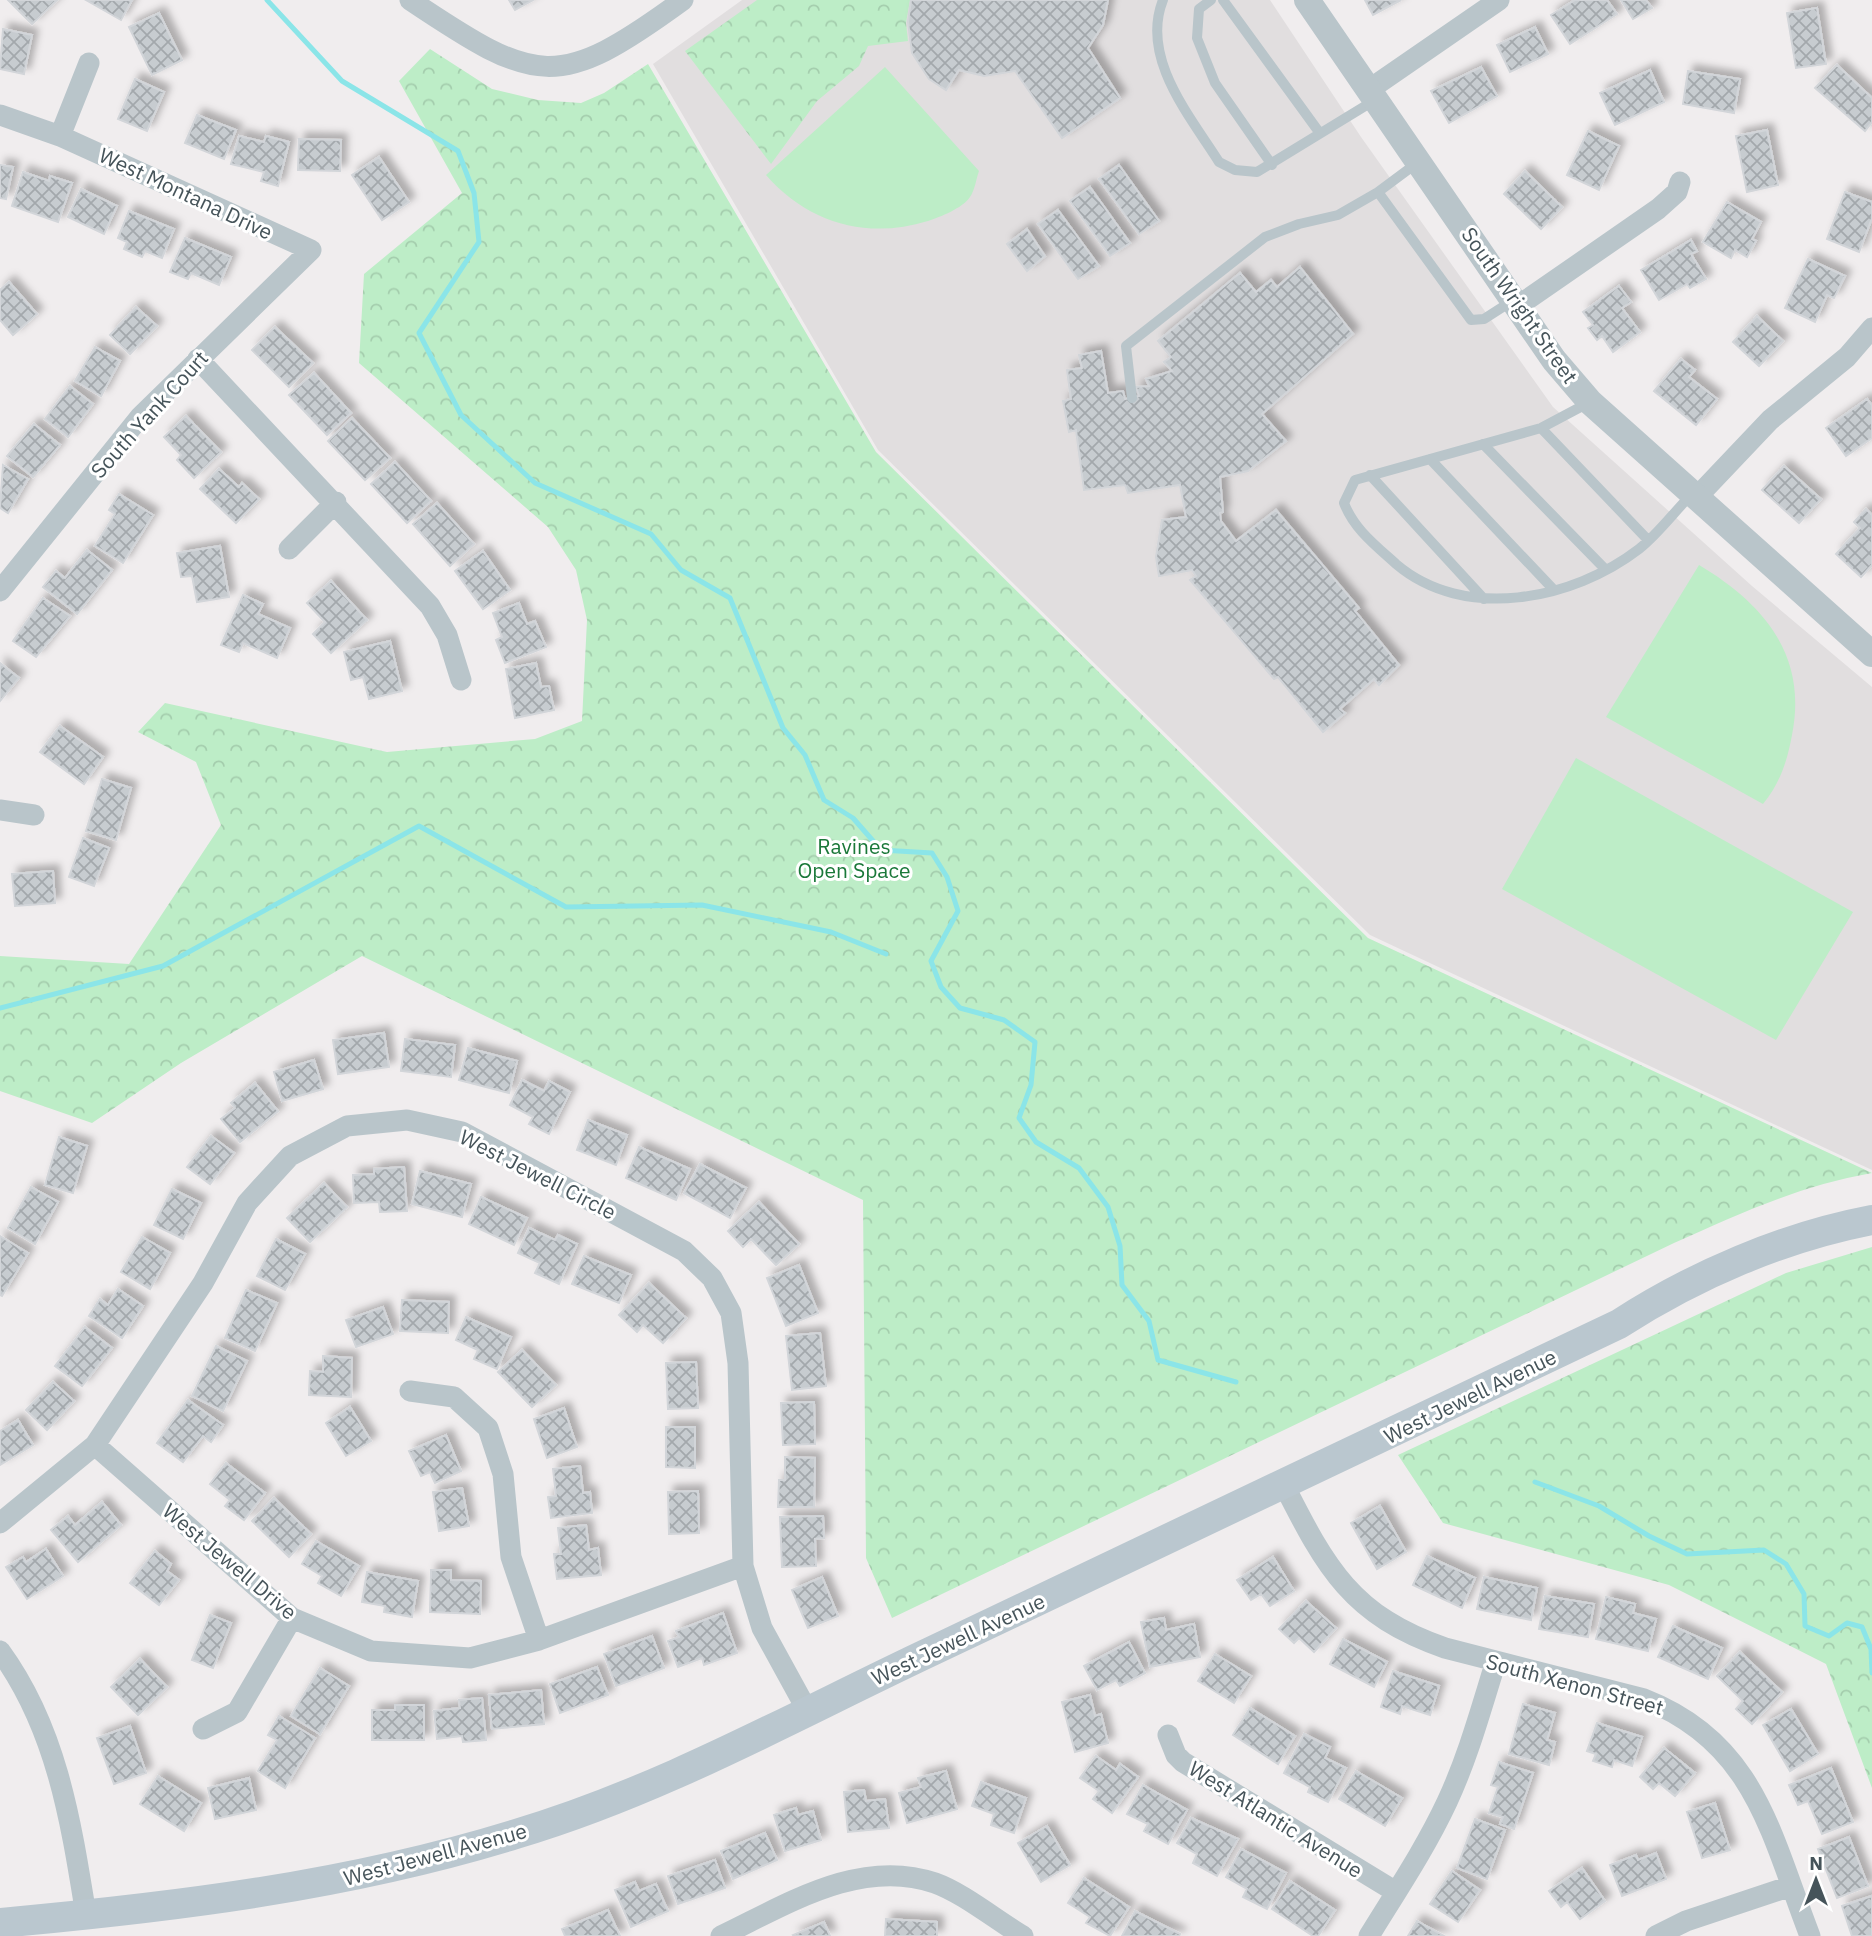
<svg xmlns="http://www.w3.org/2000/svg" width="1872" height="1936" font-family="'IBM Plex Sans',sans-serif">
<defs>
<pattern id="park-crowns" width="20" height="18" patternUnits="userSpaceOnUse" patternTransform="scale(1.75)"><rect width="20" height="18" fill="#bdedc7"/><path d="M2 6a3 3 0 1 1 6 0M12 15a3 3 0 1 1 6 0" fill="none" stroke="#a4cdad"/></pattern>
<pattern id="building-cross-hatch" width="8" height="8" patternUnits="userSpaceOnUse" patternTransform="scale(1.75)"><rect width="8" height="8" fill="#c7ccd0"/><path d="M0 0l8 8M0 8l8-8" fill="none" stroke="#a3a8ac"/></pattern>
<filter id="shadow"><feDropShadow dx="6" dy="-6" stdDeviation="3.5" flood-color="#0004"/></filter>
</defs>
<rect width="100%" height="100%" fill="#f0edee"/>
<!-- education -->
<path fill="#e1dedf" d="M742,0H1270L1361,137L1553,407L1752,586L1872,687V1170L1370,935L878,450L653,64Z"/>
<!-- grass -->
<path fill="#bdedc7" d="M885,67L979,171C976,179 975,190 970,197C963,208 940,217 928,221C867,240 808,223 766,175Z
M1699,565C1763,603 1808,655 1792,735C1787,762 1780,783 1763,804L1606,717Z
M1576,758L1853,912L1776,1040L1502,889Z"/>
<!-- park -->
<path fill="url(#park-crowns)" d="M757,0H910L906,23L908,41L868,46L859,66L817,101L771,164L685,51Z
M430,49L492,89L538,100L581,103L604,93L648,64L876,452L1368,938L1872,1173C1799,1186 1741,1213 1674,1243L892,1618L866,1558L863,1200L362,956L181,1063L92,1123L0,1091V956L129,964L221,825L196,762L138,732L165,703L387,752L535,739L582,721L587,620L576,570L548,527L359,363L364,274L462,193L399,81Z
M1872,1247V1788L1826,1664L1669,1585L1443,1523L1398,1455L1786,1273Z"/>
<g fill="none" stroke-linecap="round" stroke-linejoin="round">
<!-- stream -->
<path stroke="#8be5e8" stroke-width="5" d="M267,0L342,81L458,151L474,193L479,242L419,333L461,415L535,483L651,534L681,570L730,598L783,728L805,755L824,800L853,818L881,850L932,853L947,877L958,911L931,961L941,987L960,1008L1004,1020L1035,1042L1031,1085L1019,1118L1036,1142L1079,1168L1108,1207L1120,1246L1122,1285L1149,1321L1158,1360L1236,1382
M0,1008L163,966L419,826L566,907L702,905L831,932L886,954
M1535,1482L1599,1506L1649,1536L1687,1554L1764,1550L1786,1564L1804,1594L1805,1626L1829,1636L1847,1623L1862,1627L1871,1649L1872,1673"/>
</g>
<!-- building -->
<path fill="url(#building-cross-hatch)" stroke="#d2d5d9" stroke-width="2" filter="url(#shadow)" d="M8,0H57L32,24Z
M86,0H132L121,20Z
M509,0H533L515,10Z
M911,0H1108L1103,25L1088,48L1120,98L1062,138L1015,71L984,76L959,70L946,90L929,79L912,53L908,22Z
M1365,0H1401L1373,15Z
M1575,0H1607L1617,14L1570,44L1551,15Z
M1621,0H1646L1652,8L1633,19Z
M1817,8L1826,64L1796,68L1787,13Z
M159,13L182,60L152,75L129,27Z
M1535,27L1548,54L1510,72L1497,45Z
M3,29L32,35L24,74L0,69Z
M1837,65L1872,98V122L1865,131L1815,88Z
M1481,67L1497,96L1449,123L1431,91Z
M1650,70L1664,102L1615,125L1600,93Z
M1688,71L1740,79L1734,113L1683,104Z
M135,79L164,92L147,131L118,119Z
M197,115L236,130L224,159L185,143Z
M1767,130L1778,185L1747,192L1736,136Z
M1588,131L1619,146L1599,190L1567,175Z
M239,136L264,142L266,136L289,142L278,186L261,181L264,172L231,164Z
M299,139L341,140L340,171L298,170Z
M379,157L409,202L382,220L352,175Z
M0,165L13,167L6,199L0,198Z
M1119,165L1159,221L1139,234L1099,179Z
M1525,171L1562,207L1541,229L1504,194Z
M23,172L49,181L50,176L72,183L58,222L12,206Z
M1090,187L1130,243L1110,256L1070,201Z
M81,189L117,206L104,234L68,217Z
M1845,192L1872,202V218L1859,252L1827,239Z
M1727,202L1761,222L1752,239L1756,241L1747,257L1735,250L1731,258L1703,242Z
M1058,210L1099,266L1078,279L1038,224Z
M129,211L174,229L162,258L145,251L142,257L124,249L127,242L118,238Z
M1027,229L1045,256L1027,271L1007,244Z
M185,238L231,257L219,285L191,273L188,279L170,272Z
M1691,240L1697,251L1691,254L1706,279L1690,288L1687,284L1659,300L1641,270Z
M1808,259L1845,276L1834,298L1827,295L1815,322L1785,308Z
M1300,267L1353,334L1262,414L1286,441L1248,471L1220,477L1223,512L1220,513L1221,521L1236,541L1276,510L1359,608L1355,611L1399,665L1379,685L1374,679L1340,709L1345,713L1323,732L1278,677L1274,679L1190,580L1196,576L1192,570L1159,576L1156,557L1162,520L1186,517L1180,485L1128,493L1125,485L1084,490L1076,430L1069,432L1063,401L1071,399L1067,370L1082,368L1079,355L1101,351L1108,393L1123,391L1125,399L1139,396L1136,387L1149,386L1146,379L1172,371L1164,362L1171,357L1158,341L1240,273L1256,292L1271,280L1277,287Z
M9,282L37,314L13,335L0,320V290Z
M1619,286L1631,302L1622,308L1640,332L1613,352L1602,336L1597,340L1588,328L1593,325L1583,312Z
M136,307L157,326L130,354L110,335Z
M1757,316L1783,341L1759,366L1733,342Z
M275,327L313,363L289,387L252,350Z
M95,347L120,361L101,396L75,381Z
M1681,359L1695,370L1689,377L1717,399L1696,425L1654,391Z
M314,373L351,413L327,435L289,395Z
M70,386L93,404L68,437L45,419Z
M1867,399L1872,405V438L1846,456L1826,428Z
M186,416L221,452L194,478L177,460L181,455L164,437Z
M352,418L390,458L365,480L328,441Z
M34,424L60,445L33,477L7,456Z
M395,462L431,501L407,523L371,484Z
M3,465L28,479L8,513L0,508Z
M1784,466L1821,499L1799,523L1762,490Z
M219,469L239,487L242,483L259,499L236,523L200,489Z
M119,494L153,515L123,563L95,546L115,514L109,510Z
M437,503L474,544L450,566L413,524Z
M1866,509L1872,515V565L1861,577L1836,554L1860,528L1854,522Z
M220,546L229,597L197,602L192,576L181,577L177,553Z
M87,550L112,570L77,614L43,587L56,571L65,578Z
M483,551L510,590L483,609L455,571Z
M331,581L367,620L331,653L313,634L325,622L307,603Z
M243,595L263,604L258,614L290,628L277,658L243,643L239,652L221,645Z
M43,598L70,616L36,657L13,641Z
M519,603L527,624L535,621L546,647L505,663L496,640L502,637L493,613Z
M390,641L402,691L369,699L363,677L351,680L344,652Z
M0,663L19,678L0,701Z
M536,663L541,687L549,686L554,710L515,718L506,669Z
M60,726L103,757L84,784L40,752Z
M102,779L131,788L116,840L86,831Z
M83,838L109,848L94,886L69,877Z
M53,871L55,903L15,906L12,874Z
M384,1033L389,1067L338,1074L333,1040Z
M405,1039L455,1045L451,1077L401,1071Z
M468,1048L517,1061L509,1093L459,1080Z
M314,1060L323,1089L282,1101L274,1072Z
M522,1080L544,1091L549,1081L570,1092L549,1134L529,1124L533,1117L510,1105Z
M255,1083L278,1111L240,1142L221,1119L235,1108L231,1103Z
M588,1120L627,1135L616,1165L577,1150Z
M211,1136L234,1153L210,1184L187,1167Z
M59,1137L87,1146L73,1193L45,1185Z
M639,1147L690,1169L676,1200L626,1178Z
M700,1164L746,1188L730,1218L684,1193Z
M404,1167L407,1211L380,1212L379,1202L354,1203L353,1175L374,1174V1169Z
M420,1171L471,1184L462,1217L412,1204Z
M324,1183L347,1207L310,1242L287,1218Z
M31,1187L58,1202L35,1244L8,1228Z
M172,1189L201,1203L183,1239L154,1225Z
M481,1197L527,1218L514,1245L469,1224Z
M759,1202L799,1244L776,1265L751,1239L743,1247L728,1231Z
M529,1228L555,1240L558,1235L577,1244L559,1284L535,1273L540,1263L518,1253Z
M0,1236L28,1253L2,1296L0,1295Z
M142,1237L170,1253L150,1289L121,1272Z
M276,1239L305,1254L285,1290L257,1276Z
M584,1256L631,1275L619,1303L572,1284Z
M799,1265L818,1313L786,1326L767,1278Z
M649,1283L686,1318L663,1343L643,1325L637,1332L619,1315Z
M118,1289L143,1306L122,1338L89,1316L100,1299L108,1305Z
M246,1290L277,1303L255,1351L225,1338Z
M402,1300L449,1302L448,1333L400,1331Z
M383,1307L393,1334L356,1347L346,1320Z
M466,1317L511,1337L497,1369L474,1359L478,1350L456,1340Z
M85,1327L112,1348L82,1386L55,1366Z
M820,1333L826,1386L792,1390L786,1336Z
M216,1346L247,1361L223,1411L192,1396Z
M522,1350L556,1385L532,1407L498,1372Z
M323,1356L352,1358L351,1397L309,1395L310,1371L323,1372Z
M696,1362L698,1408L668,1409L666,1363Z
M53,1382L74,1401L47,1430L26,1410Z
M188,1400L223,1425L211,1442L203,1436L183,1462L157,1443Z
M814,1402L815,1444L783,1445L781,1403Z
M350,1407L371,1441L346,1456L326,1423Z
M564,1408L577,1447L547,1458L534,1419Z
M18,1420L33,1445L0,1465V1431Z
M666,1427H695V1468L666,1467Z
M446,1435L461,1471L435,1483L430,1472L421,1476L409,1451Z
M785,1457L815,1458L814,1507H778L779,1480H785Z
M226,1463L265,1493L244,1520L225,1506L230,1500L210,1484Z
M580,1466L583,1493L590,1492L592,1513L551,1518L548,1497L556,1496L553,1469Z
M462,1488L469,1526L439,1531L433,1492Z
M698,1491L699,1533L669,1534L668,1492Z
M274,1498L311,1534L289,1557L252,1521Z
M102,1502L121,1525L78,1562L51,1530L68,1516L75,1525Z
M1380,1506L1406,1552L1377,1569L1351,1523Z
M823,1516L824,1538L815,1539L816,1566L782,1567L780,1517Z
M586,1525L589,1550L598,1548L601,1575L557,1579L554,1554H561L558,1528Z
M316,1541L359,1566L341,1596L318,1583L322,1576L302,1564Z
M46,1549L63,1576L27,1599L6,1567L23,1557L26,1562Z
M155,1551L171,1564L167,1571L179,1580L159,1605L130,1583Z
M1427,1556L1475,1578L1462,1608L1413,1585Z
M1273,1557L1294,1591L1270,1606L1261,1594L1251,1600L1237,1580Z
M431,1570H451V1580L481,1581L480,1614L430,1612Z
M367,1572L418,1581L412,1617L384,1612L385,1606L362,1602Z
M822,1577L838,1616L808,1628L792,1590Z
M1484,1577L1537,1588L1531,1620L1477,1609Z
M1545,1596L1594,1604L1588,1637L1539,1629Z
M1606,1597L1635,1604L1633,1613L1656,1619L1648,1651L1596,1639Z
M1306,1601L1336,1628L1314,1652L1299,1638L1294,1643L1279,1629Z
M723,1613L737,1653L704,1665L702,1658L678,1667L668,1641L679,1637L676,1631Z
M210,1615L231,1623L213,1668L192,1660Z
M1164,1618L1166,1630L1194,1624L1200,1657L1150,1667L1141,1622Z
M1673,1626L1722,1648L1708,1679L1658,1657Z
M652,1636L664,1668L616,1686L604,1654Z
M1343,1639L1387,1662L1374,1687L1330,1664Z
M1129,1642L1145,1673L1120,1686L1116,1680L1097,1690L1084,1666Z
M1740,1652L1782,1692L1752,1724L1736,1709L1743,1701L1717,1676Z
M1215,1654L1251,1676L1234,1703L1198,1681Z
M140,1659L167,1687L138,1715L111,1687Z
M597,1667L608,1695L560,1713L550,1684Z
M320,1668L349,1686L320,1734L291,1716Z
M1393,1671L1439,1686L1430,1715L1402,1706L1400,1714L1381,1707Z
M541,1690L544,1724L492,1729L489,1695Z
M1090,1695L1095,1716L1101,1714L1108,1743L1075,1752L1062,1702Z
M482,1698L486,1740L463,1742L462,1736L437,1739L434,1711L460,1708L459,1700Z
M1523,1704L1555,1713L1547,1740L1555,1742L1549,1765L1509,1754Z
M395,1705H424V1740H372V1710H395Z
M1250,1708L1295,1736L1278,1764L1233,1735Z
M1791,1709L1818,1754L1790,1771L1763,1725Z
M279,1716L315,1738L285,1788L258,1771L277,1740L268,1735Z
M1597,1723L1642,1737L1632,1766L1614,1760L1612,1767L1593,1761L1596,1754L1587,1751Z
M130,1726L146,1773L114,1784L97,1738Z
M1304,1734L1330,1747L1325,1758L1346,1768L1328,1802L1308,1792L1310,1787L1284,1773Z
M1664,1748L1695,1773L1675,1796L1659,1783L1653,1789L1640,1777Z
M1096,1756L1116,1770L1120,1764L1138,1777L1112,1813L1093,1799L1099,1791L1080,1778Z
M1499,1762L1533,1773L1514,1829L1500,1824L1503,1817L1489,1813L1498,1787L1491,1785Z
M1831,1768L1853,1822L1822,1834L1808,1801L1798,1805L1789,1785Z
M946,1771L957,1809L907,1823L899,1793L921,1787L918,1778Z
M1356,1771L1402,1798L1385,1826L1339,1799Z
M158,1776L201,1803L184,1831L140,1804Z
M249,1778L256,1810L215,1819L208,1788Z
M981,1782L1026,1798L1014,1833L991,1825L994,1814L972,1806Z
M1143,1785L1187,1810L1168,1844L1144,1831L1148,1824L1127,1814Z
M864,1790L866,1801L885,1799L889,1828L848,1832L844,1792Z
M1715,1803L1730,1850L1702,1858L1687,1812Z
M796,1808L798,1815L813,1811L821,1840L785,1851L774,1815Z
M1191,1818L1238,1839L1217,1876L1193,1863L1197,1854L1177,1843Z
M1475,1819L1505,1830L1487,1879L1457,1868Z
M1047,1826L1070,1865L1041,1882L1018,1843Z
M765,1833L777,1860L733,1879L721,1851Z
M1849,1837L1868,1886L1837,1898L1818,1849Z
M1241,1849L1286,1873L1267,1909L1243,1897L1247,1889L1226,1877Z
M1656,1853L1666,1879L1622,1896L1610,1865L1636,1855L1638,1860Z
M715,1860L725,1888L678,1904L668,1876Z
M1582,1868L1605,1901L1580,1919L1567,1902L1561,1907L1549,1891Z
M1452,1871L1480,1890L1458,1922L1430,1904Z
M1084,1878L1129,1907L1110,1936L1086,1923L1090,1917L1068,1903Z
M1290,1881L1335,1910L1318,1936H1313L1272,1909Z
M635,1882L639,1891L656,1884L668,1911L631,1927L615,1890Z
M1872,1896V1936H1852L1842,1906Z
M608,1910L620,1936H565L562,1929Z
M1135,1911L1180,1934L1179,1936H1122Z
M886,1919L937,1922V1936H885Z
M1417,1921L1444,1936H1408Z
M824,1922L830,1936H794L793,1935Z"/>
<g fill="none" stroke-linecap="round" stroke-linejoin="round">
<!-- service -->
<path stroke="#b9c5ca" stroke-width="10" d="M1163,0C1140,58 1190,116 1219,162L1235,170L1257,172L1375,100
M1211,0L1199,9L1197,38L1215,83L1272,165
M1223,0L1319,132
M1417,163L1378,192L1471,320L1484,319L1512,301
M1132,398L1126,346L1265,237L1299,224L1338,215L1378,192
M1590,402L1541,428L1355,480L1344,503C1354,529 1375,545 1396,564C1464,622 1573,600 1639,549C1658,534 1674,512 1691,495
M1541,428L1648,540
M1483,444L1605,569
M1430,459L1553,589
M1370,475L1484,599"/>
<!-- minor -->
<path stroke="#b9c5ca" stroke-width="21" d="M410,0C537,85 557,92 683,0
M1370,89L1499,0
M0,115L60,136L311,250L140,417L0,591
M60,136L89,63
M1518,306L1658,209L1677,192L1680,182
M198,359L430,606L447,635L461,680
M1696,498L1770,420L1847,357L1872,328
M289,549L336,502
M0,810L34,815
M410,1391L454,1397L488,1428L503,1474L511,1557L539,1640
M95,1445L292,1618L371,1651L470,1658L539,1640L743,1566
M1284,1485C1326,1568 1352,1616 1445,1648L1644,1699C1755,1742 1771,1835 1810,1936
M0,1523L95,1445L203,1283L247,1203L290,1156L347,1126L407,1120L462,1132L684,1251L712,1278L731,1313L738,1363L743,1566L762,1628L807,1710
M0,1651C57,1729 71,1822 86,1915
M203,1729L237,1712L292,1618
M1168,1735L1176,1755L1183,1762L1396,1892
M721,1936C786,1905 860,1857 935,1883C963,1893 996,1920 1023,1936
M1369,1936C1396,1892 1425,1849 1447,1802C1468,1757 1481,1709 1496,1661
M1656,1936L1686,1921L1791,1886"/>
<!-- tertiary -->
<path stroke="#b9c5ca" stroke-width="26" d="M1307,0L1554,360L1590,402L1872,654"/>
<!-- secondary -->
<path stroke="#bac7cf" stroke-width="30" d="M0,1923C175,1907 348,1886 516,1834C661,1791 796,1715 932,1651C1162,1543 1391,1434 1619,1324C1695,1275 1783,1237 1872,1220"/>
</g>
<g text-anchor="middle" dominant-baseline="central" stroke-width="6" stroke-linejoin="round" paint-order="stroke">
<!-- street labels -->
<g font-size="21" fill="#46545a" stroke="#fff">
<text transform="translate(186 193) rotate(25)">West Montana Drive</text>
<text transform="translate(1520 305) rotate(55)">South Wright Street</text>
<text transform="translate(149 414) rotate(-48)">South Yank Court</text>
<text transform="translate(538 1174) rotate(27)">West Jewell Circle</text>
<text transform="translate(1470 1396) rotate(-26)">West Jewell Avenue</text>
<text transform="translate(230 1561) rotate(40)">West Jewell Drive</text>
<text transform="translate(958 1639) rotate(-25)">West Jewell Avenue</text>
<text transform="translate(1575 1684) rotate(15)">South Xenon Street</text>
<text transform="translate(1276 1819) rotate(32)">West Atlantic Avenue</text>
<text transform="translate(435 1854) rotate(-15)">West Jewell Avenue</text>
</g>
<!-- park labels -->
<g font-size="21" fill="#1a7839" stroke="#fff">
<text x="854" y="846">Ravines<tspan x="854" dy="24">Open Space</tspan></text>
</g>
</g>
<!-- north arrow -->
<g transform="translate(1816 1880)" stroke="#ffffff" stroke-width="5" paint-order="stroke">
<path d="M0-5L12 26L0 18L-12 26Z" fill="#46545a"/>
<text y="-10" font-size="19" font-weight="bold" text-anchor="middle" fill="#46545a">N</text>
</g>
</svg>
